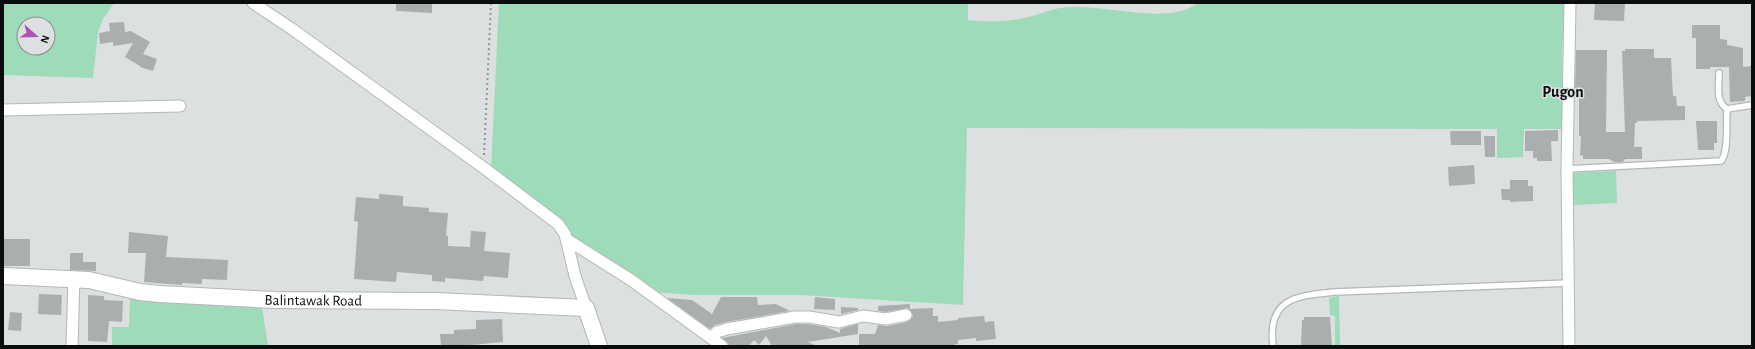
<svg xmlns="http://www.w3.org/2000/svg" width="1755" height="349" font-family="'Alegreya Sans',sans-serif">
<rect width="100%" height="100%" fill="#dce0e1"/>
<!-- green -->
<path fill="#9edbb9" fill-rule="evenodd" d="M3,3H114L103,19L98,32L93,78L3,75ZM24,24H48V48H24Z
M499,3H968V20C987,22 1009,22 1028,17C1039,15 1050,9 1061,8C1100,2 1167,27 1198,3H1565L1562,52V129H1524L1523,157L1497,158V129L967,128L963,305L801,295H693L653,292L568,235L566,226L561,220L491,169Z
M1616,171L1617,203L1573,205V173Z
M1339,296L1340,346H1335V316L1330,315L1329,299L1332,297Z
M130,297L262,307L268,346H112V327H129Z"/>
<!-- building -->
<path fill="#abaeaf" d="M396,3H432V13L396,11Z
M1595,3H1625L1624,21L1594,20Z
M124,22L125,32L131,31L150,42L143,54L157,59L153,71L140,67V66L125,57L133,43L113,46V42L100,44L99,33L110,31L109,23Z
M1692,25H1720V39L1727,40V45L1743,48V67L1752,66V96L1745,97V101L1730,102L1729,67H1710V69H1696V38H1692Z
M1625,49H1654V58H1671L1673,96H1676L1677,106H1685V120L1637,121V123H1635L1634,147H1642V159H1625L1623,162H1614L1609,159H1583V155L1580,156L1581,136H1579V98H1577V89H1575L1576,50H1607L1606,132H1625L1622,51H1625Z
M1696,121H1717V143H1714V150H1698Z
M1558,130V141H1551L1552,161H1537V158H1533V151H1525V131Z
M1450,131H1481V145H1451Z
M1484,136H1495V157H1485Z
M1474,165L1475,184L1449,186L1448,167Z
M1510,180H1528V186H1533V201L1510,202V200H1502L1501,189H1510Z
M379,194L403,196V206L429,208V212L448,213L446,236H448V246L470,247L471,231L486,232L484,251L510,253L508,278L484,276L483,281L445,278V282L432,281V275L397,272L396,282L354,279L358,222L354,221L356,197L379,199Z
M129,232L168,236L166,257L228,260L227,280L202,279V284L182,283V285L144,282L146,253H128Z
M3,239H30V266H3Z
M70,253H83V262H96V271L70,270Z
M39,294L62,295L61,315L38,314Z
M88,295L104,296V300L123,301L122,322L109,321L107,342L88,341Z
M721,297H757L758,305L776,304L790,311L726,322L715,325L710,329L667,298L692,300L712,314Z
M815,297L835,299V310L814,309Z
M910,304V309L933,308V316H938V322L958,320V318L984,316L985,322L994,321L996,339L976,341V338L958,340V344H955V346H859V334H875L878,325L887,326L907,322L913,317L911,311L908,308L886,312L878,311V306Z
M841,307L858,308V310L841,314Z
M10,312L22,313L21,331L8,330Z
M1304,317H1330L1332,346H1301L1302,320H1304Z
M502,319L503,342L471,345H441L440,334H454V330L476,329V320Z
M796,324H808L826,327L840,333V329L858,324V334L808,342L817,346H772L766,336L759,345L754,340L749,346H729L728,343L722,338Z"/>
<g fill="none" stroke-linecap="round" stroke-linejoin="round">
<!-- lane casing -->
<g stroke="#b4b7b8" stroke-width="8">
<path id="lane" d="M1727,109L1752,105
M1567,169L1721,161C1729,153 1726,120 1727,109C1715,101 1719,86 1719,73
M1273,346C1267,298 1296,296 1334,292L1569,283"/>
</g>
<!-- street casing -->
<g stroke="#b4b7b8" stroke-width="13">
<path id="street" d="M253,3L292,29L484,168L558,224L565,234L575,276L586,308
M3,110L180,106
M566,239L631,280L722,346
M711,338L717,332L727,329L795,317H809L839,322L863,316L886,319L906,315
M72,346L74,278
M1569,346L1567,169L1570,3"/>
</g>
<!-- secondary casing -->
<g stroke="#b4b7b8" stroke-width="18">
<g id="secondary">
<path id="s1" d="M3,276L89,280L140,292L160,294L275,300L435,301L586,308L599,346"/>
</g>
</g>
<!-- path -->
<path stroke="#929596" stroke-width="2" stroke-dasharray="2 3" stroke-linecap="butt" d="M484,155L491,3"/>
<!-- lane -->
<use href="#lane" stroke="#fff" stroke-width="5.5"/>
<!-- street -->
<use href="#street" stroke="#fff" stroke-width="11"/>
<!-- secondary -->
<use href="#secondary" stroke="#fff" stroke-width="16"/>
</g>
<g text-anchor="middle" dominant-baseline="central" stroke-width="3" stroke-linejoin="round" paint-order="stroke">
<!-- street labels -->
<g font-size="15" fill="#0c0d0d" stroke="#dce0e1">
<text stroke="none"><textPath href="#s1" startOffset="312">Balintawak Road</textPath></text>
</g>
<!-- neighbourhood labels -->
<g font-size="16" font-weight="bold" fill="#0c0d0d" stroke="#dce0e1">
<text x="1563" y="92">Pugon</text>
</g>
</g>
<!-- border -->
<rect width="1755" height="349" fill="none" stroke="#0c0d0d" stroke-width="8"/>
<!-- north arrow -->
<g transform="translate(36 36) rotate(110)"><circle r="19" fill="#dce0e1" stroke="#898c8c"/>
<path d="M0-3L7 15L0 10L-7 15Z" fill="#b051ba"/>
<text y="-6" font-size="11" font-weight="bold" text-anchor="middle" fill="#0c0d0d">N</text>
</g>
</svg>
